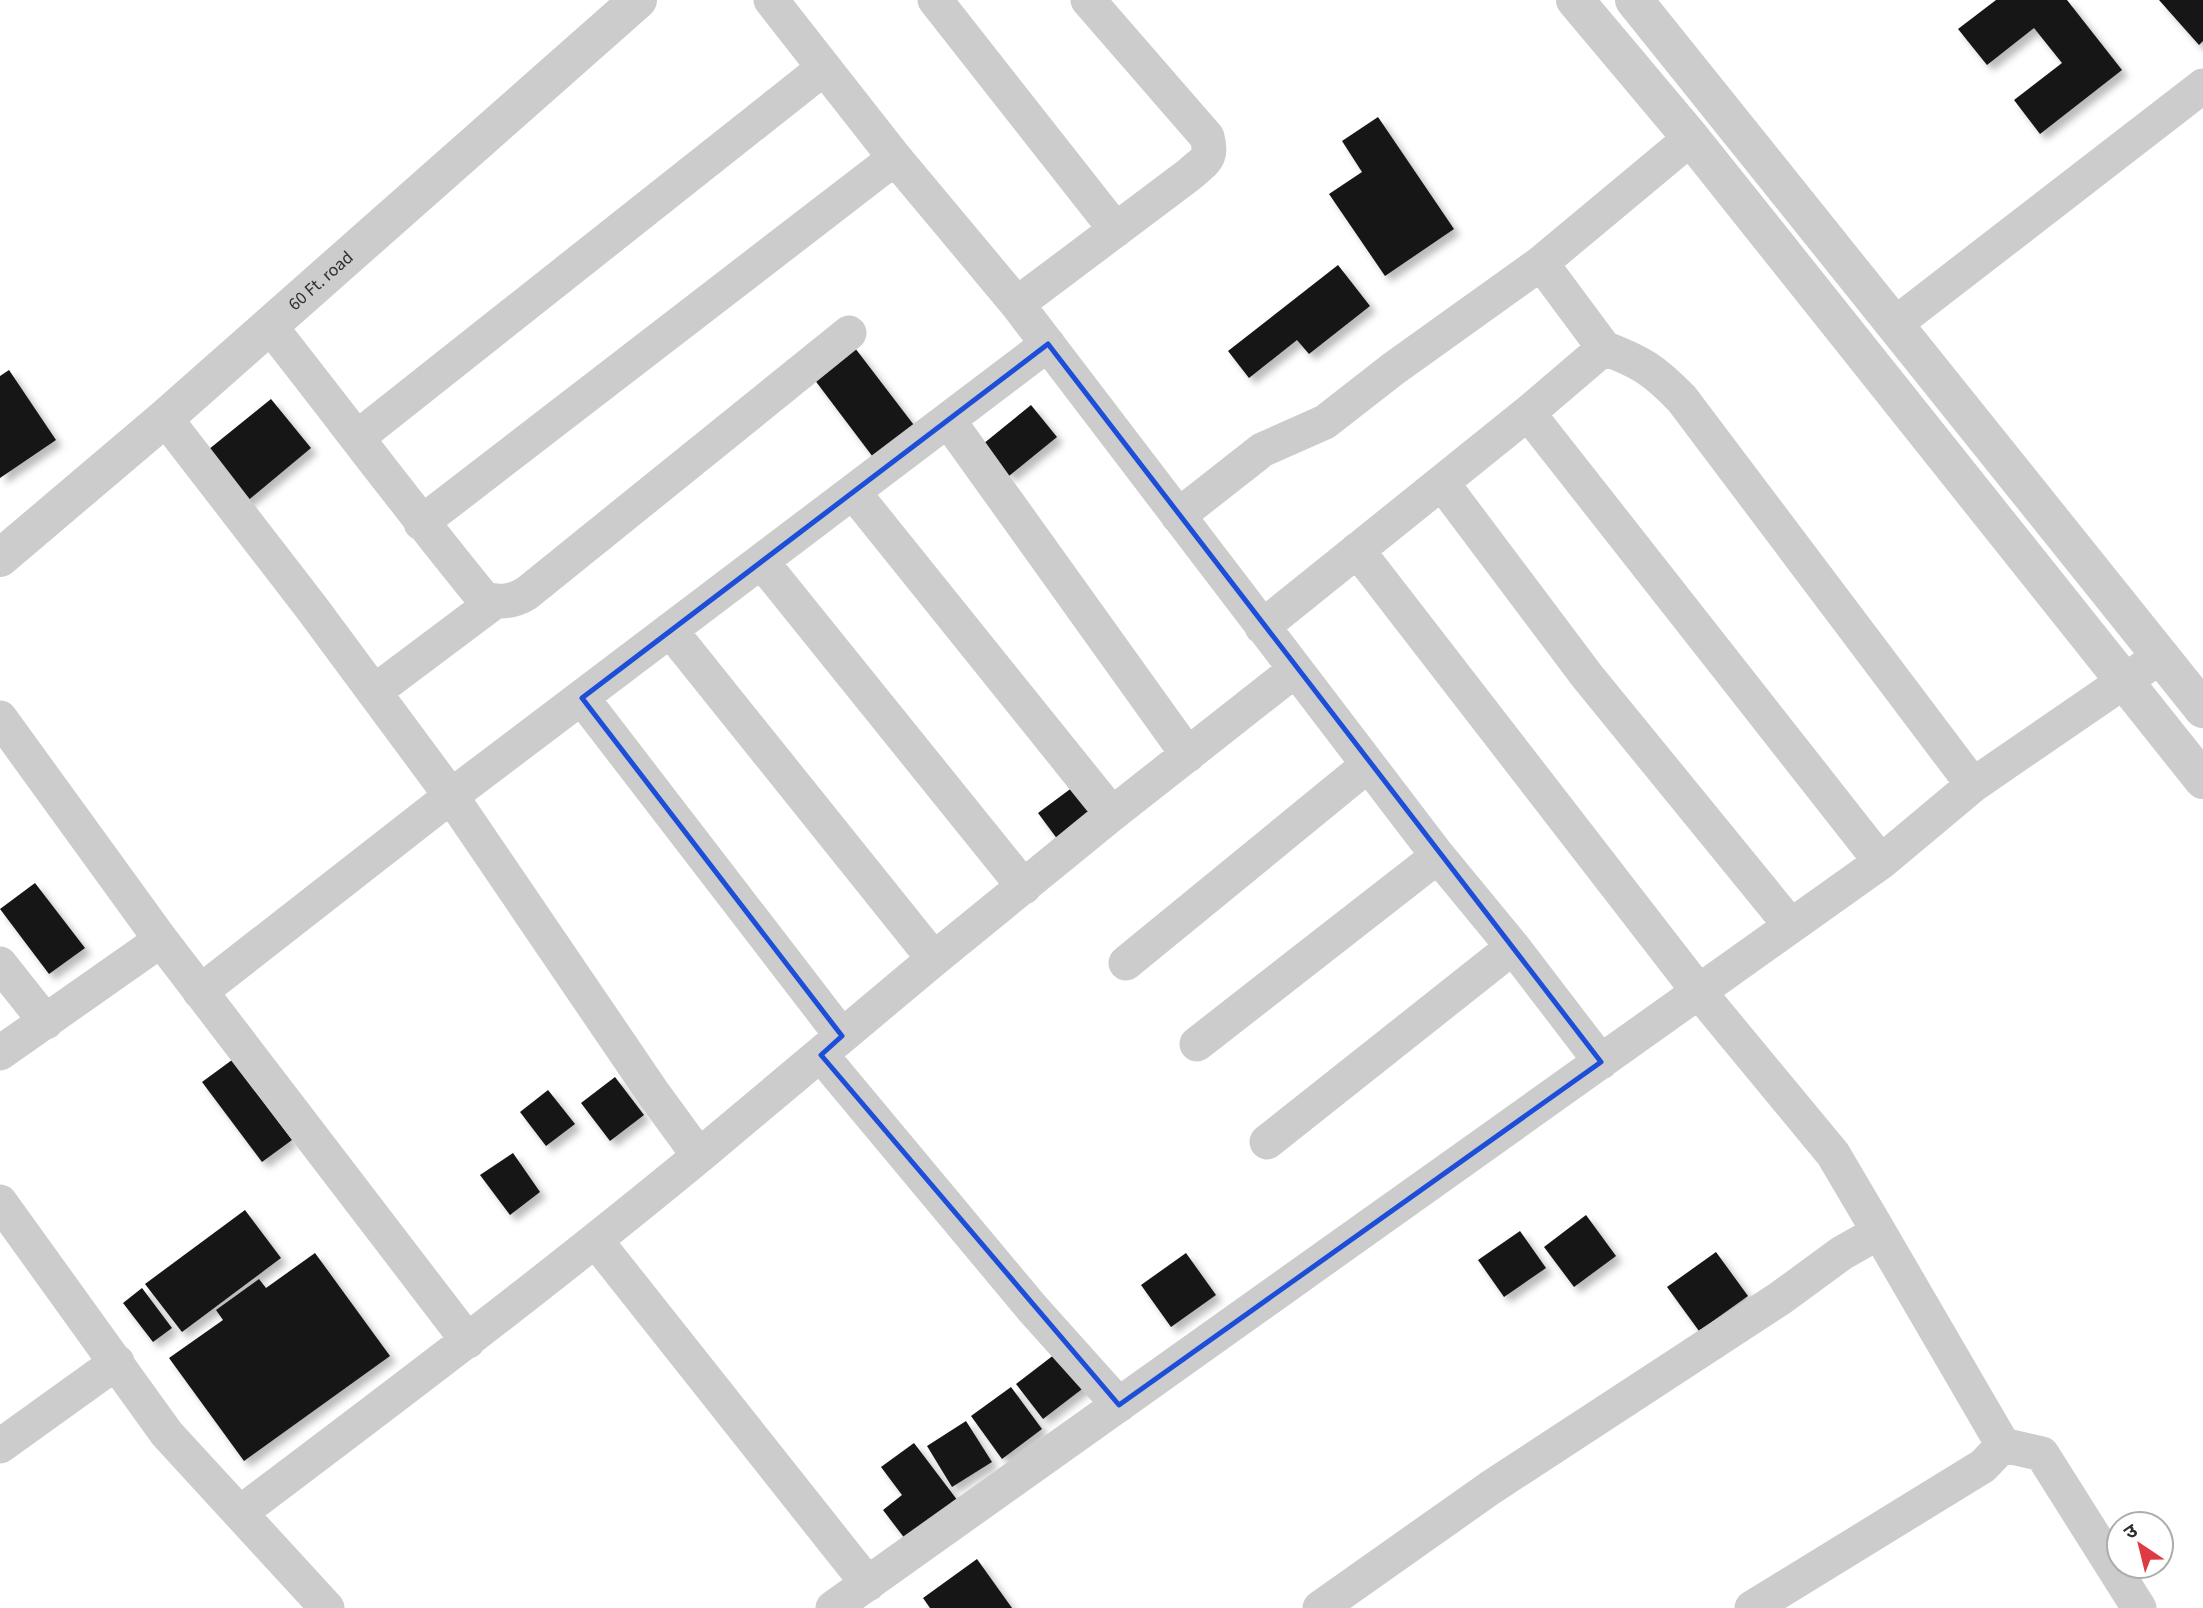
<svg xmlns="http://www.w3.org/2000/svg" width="2203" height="1608" font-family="'Source Sans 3','Noto Sans Devanagari',sans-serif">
<defs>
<filter id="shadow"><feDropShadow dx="6" dy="6" stdDeviation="3.5" flood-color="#0004"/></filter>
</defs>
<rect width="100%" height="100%" fill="#fff"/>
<!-- building -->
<path fill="#161616" filter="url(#shadow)" d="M1996,0H2067L2122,70L2040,134L2014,100L2062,63L2034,28L1987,65L1958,29Z
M2159,0H2203V41L2199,45Z
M1378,117L1454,229L1385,276L1329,194L1362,172L1342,141Z
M1338,265L1370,306L1309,354L1297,340L1249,378L1228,351Z
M855,348L920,433L879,465L814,379Z
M9,370L56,440L0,478V376Z
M271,399L311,448L239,508L198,458Z
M1031,405L1057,437L1009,476L983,444Z
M1073,787L1096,818L1061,844L1038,813Z
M35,883L85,948L49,974L0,909Z
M232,1060L292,1140L262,1162L202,1082Z
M615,1077L644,1115L610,1141L581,1103Z
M548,1090L575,1124L546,1146L520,1112Z
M513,1153L540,1192L510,1215L480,1175Z
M245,1210L281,1258L182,1332L145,1284Z
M1586,1215L1616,1256L1574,1287L1544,1247Z
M1520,1231L1546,1268L1504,1297L1478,1260Z
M1716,1252L1748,1296L1699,1331L1667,1287Z
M315,1253L390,1356L244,1461L169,1358L223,1320L216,1310L259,1279L266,1288Z
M1186,1253L1216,1295L1171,1327L1141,1285Z
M142,1288L172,1328L153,1342L123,1303Z
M1059,1351L1086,1386L1043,1419L1016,1384Z
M1011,1387L1042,1429L1002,1459L971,1416Z
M966,1421L992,1462L952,1487L927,1446Z
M914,1443L961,1505L909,1544L883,1510L902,1495L881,1467Z
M977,1559L1012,1608H930L923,1598Z"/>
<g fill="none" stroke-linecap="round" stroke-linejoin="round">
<!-- minor -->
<path stroke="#ccc" stroke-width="35" d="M771,0L895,158L1017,304L1438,856L1513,947L1601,1062
M935,0L1116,230
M1017,304L1190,174C1205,160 1213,159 1207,137L1088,0
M1895,324L2203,86
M269,325C341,416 410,509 484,599C500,603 513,602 527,593L849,333
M1604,348C1641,362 1654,370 1682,399L1973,785
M1528,413L1881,862
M165,418L311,607L451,796L653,1093L699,1156L934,959L1112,814L1295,670
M948,420L1188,755
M358,437L824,68
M1442,483L1587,676L1791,926
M853,492L1112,814
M1178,516L1262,450L1325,422L1393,369L1541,263L1691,138
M421,523L895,158
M1357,550L1699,992L1833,1154L1879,1232
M761,561L1024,887
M1262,627L1528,413L1604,348L1541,263
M670,630L934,959
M374,692L494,602
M582,698L842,1036
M0,718L161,940L468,1341
M1126,963L1368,765
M0,964L46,1022
M200,992L451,796L1048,344
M1197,1044L1438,856
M0,1053L161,940
M821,1055L1032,1308L1119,1405
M1267,1142L1513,947
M0,1202L167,1434L327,1608
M596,1241L868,1584
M2003,1445L2042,1454L2139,1608
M0,1446L117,1362
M240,1513C395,1396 549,1280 699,1156
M833,1608L1791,926L1881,862L1973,785L2161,656
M1320,1608L1490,1488L1779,1299L1842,1253L1879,1232L2003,1445L1983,1466L1752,1608"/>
<!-- tertiary -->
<g stroke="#ccc" stroke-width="38">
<path d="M1575,0L1691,138L2203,780"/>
<path d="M1634,0L2203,709"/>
<path id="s1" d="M0,558L165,418L638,0"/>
</g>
</g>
<!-- marked area -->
<path fill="none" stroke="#1d4ed8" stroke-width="5" stroke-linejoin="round" d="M1048,344L1601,1062L1119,1405L821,1055L842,1036L582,698Z"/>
<g text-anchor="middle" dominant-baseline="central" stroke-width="7" stroke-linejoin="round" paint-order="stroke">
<!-- street labels -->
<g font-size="18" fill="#2f2f2f" stroke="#fff">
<text stroke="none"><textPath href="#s1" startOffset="424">60 Ft. road</textPath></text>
</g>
</g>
<!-- north arrow -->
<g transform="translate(2140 1545) rotate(325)"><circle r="33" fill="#ffffff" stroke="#acacac" stroke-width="2"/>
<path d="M0-5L12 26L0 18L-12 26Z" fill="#de3a43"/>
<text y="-10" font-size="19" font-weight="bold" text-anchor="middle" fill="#2f2f2f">उ</text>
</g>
</svg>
